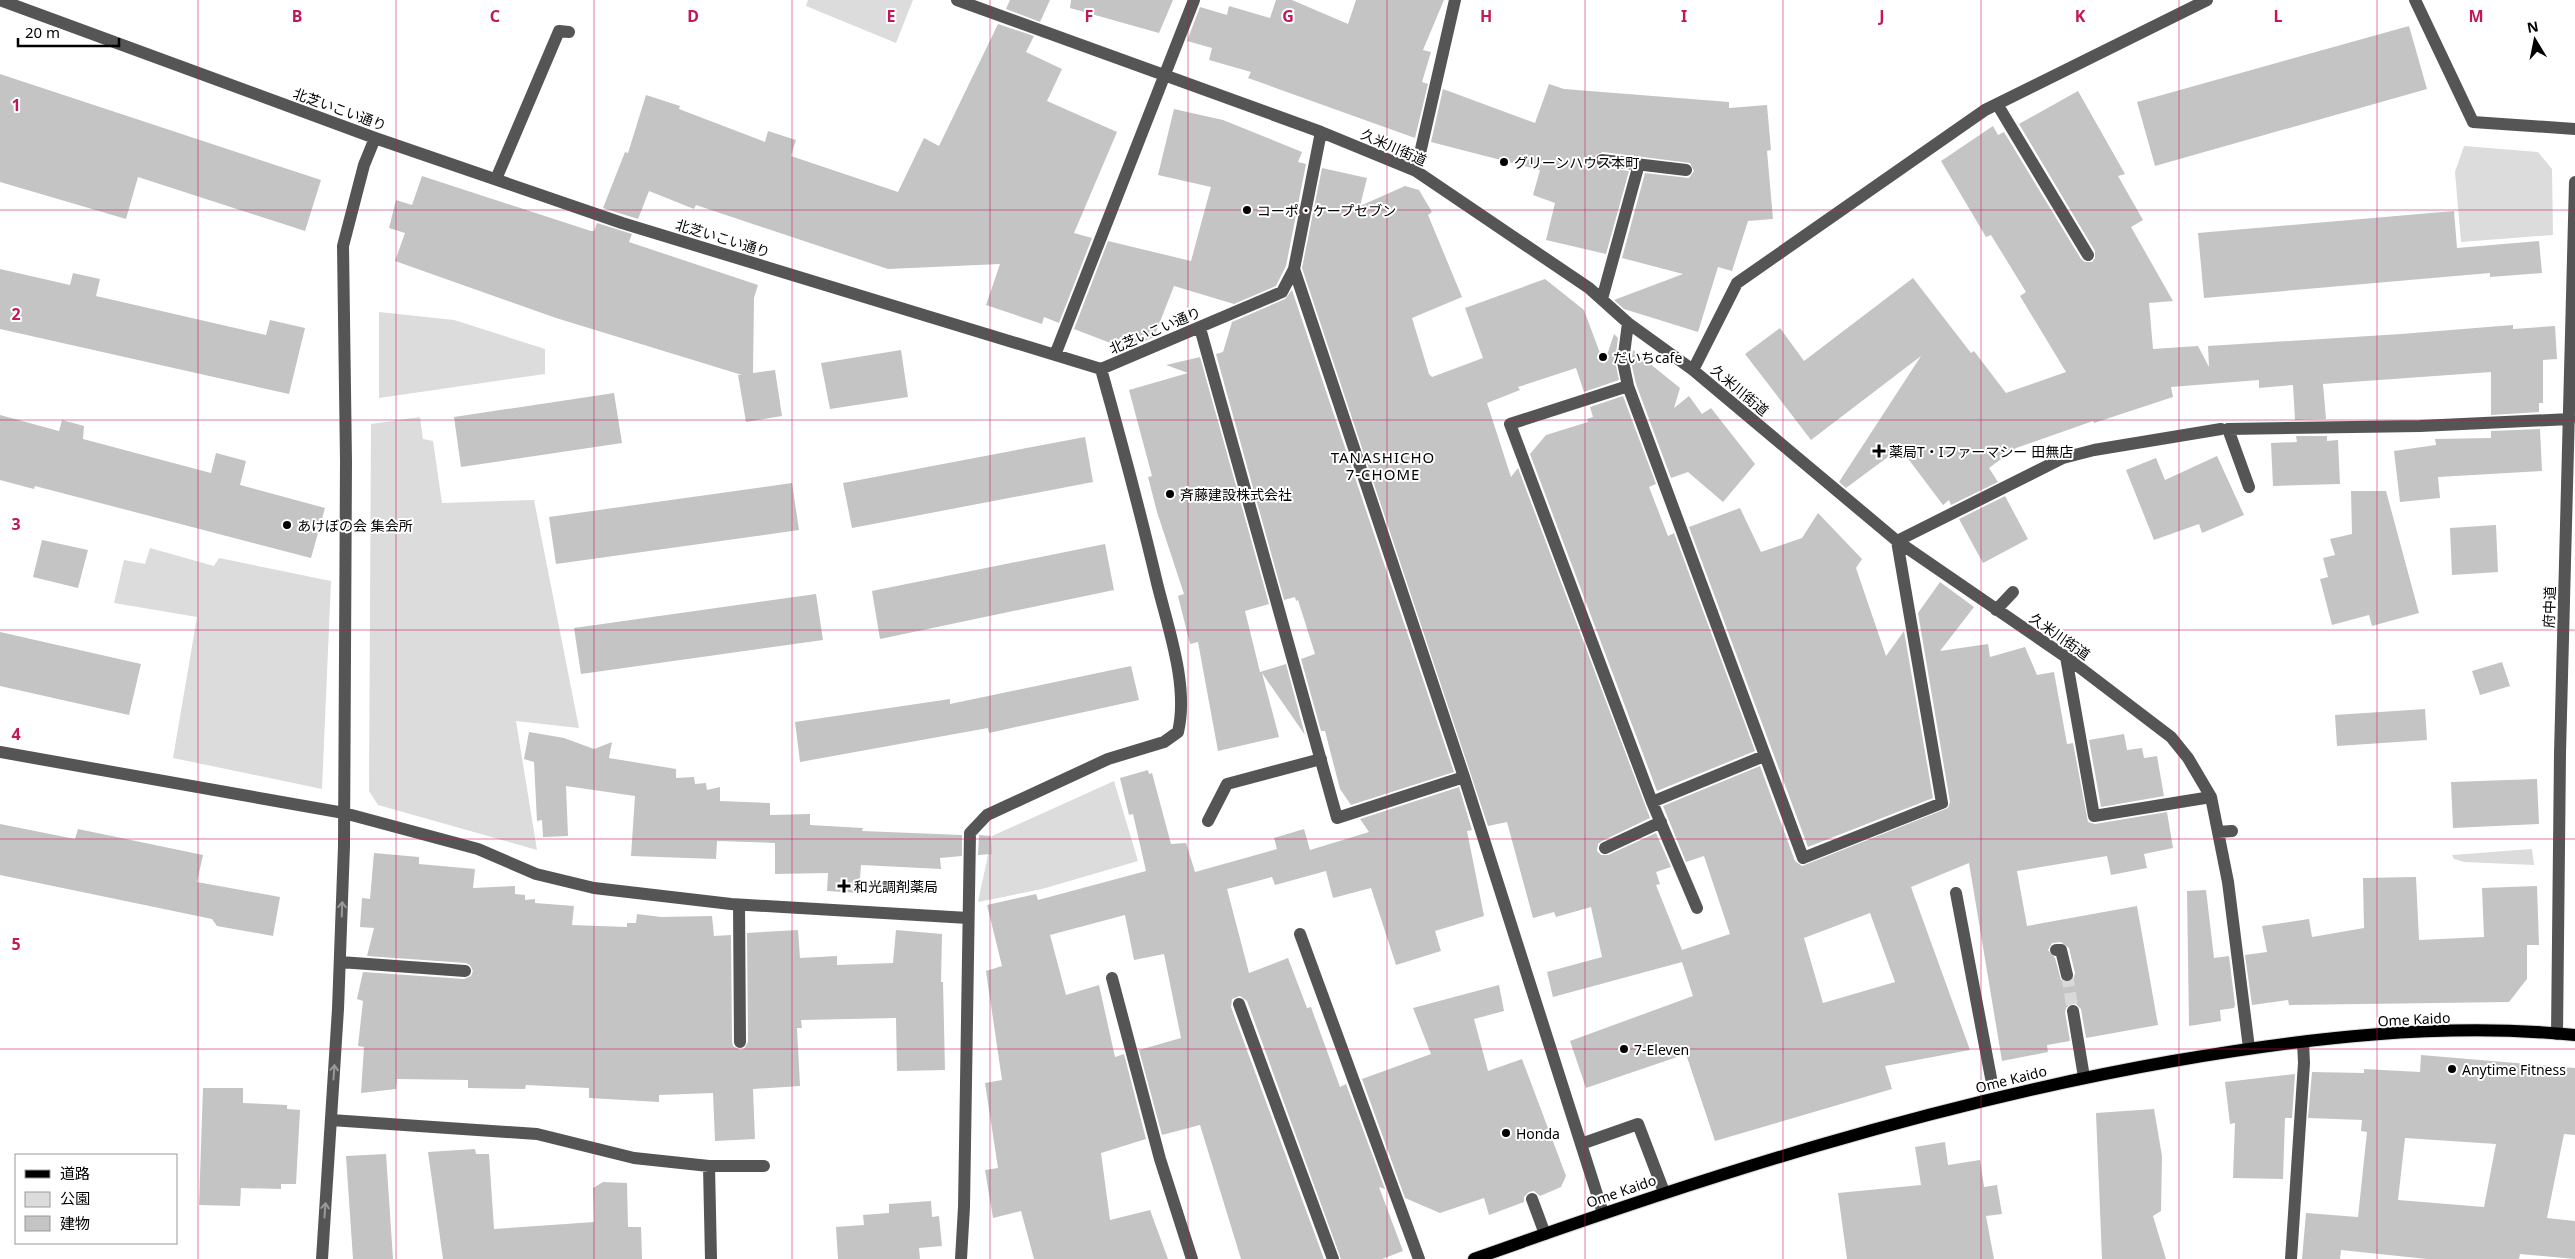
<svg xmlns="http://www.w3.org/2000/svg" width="2575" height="1259" font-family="'Noto Sans','Noto Sans JP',sans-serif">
<rect width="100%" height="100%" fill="#fff"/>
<!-- green -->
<path fill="#dcdcdc" d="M808,0H913L896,43L806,6Z
M2464,146L2538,152L2552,169L2553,235L2461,242L2455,172Z
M379,312L454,320L545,349V374L379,398Z
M420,417L423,439L433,441L442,503L534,500L579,728L516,721L537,850L378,805L369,791L371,424Z
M150,548L214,566L219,558L331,581L322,789L173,758L197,617L114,603L124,560L145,564Z
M1114,781L1138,861L1042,889L978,902L992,836Z
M2532,849L2534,865L2464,862L2454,859L2452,855Z"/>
<!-- building -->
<path fill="#c4c4c4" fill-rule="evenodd" d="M1010,0H1050L1040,22L1006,9Z
M1071,0H1173L1159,33L1070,8Z
M1276,0H1292L1348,24L1356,0H1444L1423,50L1431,52L1422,82L1428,84L1415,138L1248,78L1251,72L1209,60L1212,48L1187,41L1200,7L1227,15L1229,6L1270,18Z
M998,24L1034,36L1026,52L1062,69L1047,101L1117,132L1074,233L1092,238L1059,323L1044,317L1042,324L986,305L1000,264L888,269L696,205L694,209L649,191L638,219L603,208L625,152L628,153L646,95L680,106L679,109L765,142L768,131L796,140L791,156L898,192L924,138L939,146Z
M2409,26L2427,89L2155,166L2137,102Z
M0,74L321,180L305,231L138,177L126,219L0,182Z
M1549,84L1564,89L1729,102V108L1767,105L1771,150L1767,151L1773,219L1748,221L1732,271L1718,267L1698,332L1624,309L1614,300L1683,274L1622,258L1645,173L1689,178L1694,171L1690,163L1603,152L1596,155L1594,160L1598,167L1629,171L1606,254L1546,240L1555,203L1533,195L1540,170L1431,142L1443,89L1535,123Z
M2078,91L2125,174L2118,176L2143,220L2131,227L2173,301L2149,303L2153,349L2198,346L2209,367L2208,346L2401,334L2513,325V329L2555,326L2557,359L2543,360V403H2539V412L2491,415V372L2323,384L2326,419L2295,420L2293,385L2259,388V380L2171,387L2173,397L2094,423L2093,421L2016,448L1989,468L1998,482L1951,505L1949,500L1943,505L1900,448L1846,488L1839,482L1921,356L1811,440L1745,354L1780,328L1804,361L1913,278L1971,353L1974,351L2006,393L2066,372L2020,296L2026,292L1991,235L1986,237L1941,161L1993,126L1998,135L2004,132L2081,259L2085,262H2092L2095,258V251L2019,124Z
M1174,109L1223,120L1302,152L1298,162L1306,164L1286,266L1276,286L1234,304L1174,286L1154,337L1126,349L1074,329L1108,241L1191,261L1211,187L1158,175Z
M1322,168L1367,178L1360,206L1405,186L1419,190L1432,212L1428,215L1462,297L1412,318L1429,374L1432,377L1483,358L1465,308L1545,279L1584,310L1604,364L1614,334L1618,338L1615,361L1619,380L1584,392L1576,368L1518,387L1520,390L1487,403L1511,477L1518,468L1650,818L1602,841L1598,844L1597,851L1601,855H1608L1656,833L1671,867L1656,872L1660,884L1656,885L1682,950L1730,934L1704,856L1686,862L1663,806L1760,766L1795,861L1802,866L1948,808L1950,802L1918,613L1940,582L1974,607L1940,651L1988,644L1990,657L2025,647L2037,675L2054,672L2067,744L2073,743L2088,822L2095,824L2167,812L2173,848L2144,854L2147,868L2111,875L2107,856L2017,871L2027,926L2137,906L2158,1025L2086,1038L2081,1009L2076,1004L2071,1003L2066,1008L2065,1012L2070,1041L2047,1045L2048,1052L2002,1061L1969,863L1911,887L1970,1050L1885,1066L1892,1089L1715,1141L1686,1054L1586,1088L1570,1041L1693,996L1682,962L1553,997L1547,972L1602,957L1591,907L1556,917L1554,912L1533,918L1507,822L1488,826L1302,268ZM1870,913L1895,982L1823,1003L1804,938ZM2061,942L2069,948L2075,973L2073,981L2068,983L2061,980L2055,958L2048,950L2052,943Z
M422,176L591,231H594L597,223L632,234L629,242L758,285L754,298L753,373L775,370L782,416L746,422L738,375H742L556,318L395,261L405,233L389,228L396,200L412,205Z
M2454,211L2457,248L2539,241L2542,273L2490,277V273L2204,298L2198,233Z
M0,269L70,285L73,273L100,279L96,296L266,335L270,320L305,328L289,394L0,329Z
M1292,290L1454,772L1351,805L1340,789L1325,731H1321L1301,659L1315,654L1298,600L1296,601L1295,597L1284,600L1216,354L1223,352L1232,322L1285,299Z
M901,350L908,397L830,409L821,363Z
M1633,350L1680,388L1674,408L1689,396L1702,414L1711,408L1755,464L1723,502L1688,472L1671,478L1636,384L1631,362Z
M1200,357L1269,604L1245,611L1260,672L1286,664L1305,735L1262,673L1279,737L1218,751L1198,642L1190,644L1178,596L1184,594L1157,512L1148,477L1152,476L1129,390L1188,373L1166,365Z
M614,393L622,443L461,467L454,417Z
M1623,396L1656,484L1649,487L1668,536L1674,533L1755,751L1657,791L1530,454L1546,435L1588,422L1587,419L1593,417L1590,407Z
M0,415L59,431L62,420L84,426L83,439L211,473L216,453L246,461L240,485L325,508L311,558L35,486L34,489L0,480Z
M2540,429L2542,471L2438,477L2440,498L2400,502L2394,451L2436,445L2435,439L2491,438V431Z
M2296,436H2327V441L2338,440L2340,484L2273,486L2271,443L2297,442Z
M1085,437L1093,482L852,528L843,483Z
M2217,456L2244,515L2202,533L2199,524L2154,540L2126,470L2156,458L2165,480Z
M792,483L799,530L556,564L549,517Z
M2351,491H2386L2419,613L2372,626L2369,615L2332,625L2320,579L2328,577L2323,558L2335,555L2330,539L2352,534Z
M2005,496L2028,539L1983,563L1959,519Z
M1740,508L1761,552L1802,538L1818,513L1862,559L1856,568L1886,656L1904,631L1933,798L1808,847L1689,527Z
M2496,525L2498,572L2452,575L2450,528Z
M42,540L88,550L78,588L33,577Z
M1105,544L1114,590L880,639L872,591Z
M816,594L823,640L581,674L574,628Z
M0,632L141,664L129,715L0,686Z
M2502,662L2510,686L2480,695L2472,671Z
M1131,666L1139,700L989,733L988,728L800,762L795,722L950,699V704Z
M2425,709L2427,740L2337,746L2335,715Z
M529,732L564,738L594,749L612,742L609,758L676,769V778L694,777L695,784L706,783L707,790L720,787V801L770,803V815L810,814V825L863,828L862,831L962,835V856L940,858L941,869L861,865L859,893L827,891L828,873L775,874V843L717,841L716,859L631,856L635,796L566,786L568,836L543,837L542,820L537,821L534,762L524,759Z
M2124,734L2127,750L2142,748L2144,758L2157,756L2164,796L2101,807L2089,740Z
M1148,770L1149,774L1152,773L1171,844L1186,843L1195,872L1277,849L1274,838L1304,829L1310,850L1369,832L1360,819L1459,787L1472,830L1467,831L1484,916L1435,931L1441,951L1396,965L1371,888L1333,898L1326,871L1275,885L1272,877L1227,889L1249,973L1288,958L1307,1008L1311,1007L1340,1087L1346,1084L1385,1189L1379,1187L1403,1251L1382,1259H1341L1247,1001L1240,996L1232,999L1231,1007L1324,1259H1241L1200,1125L1162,1135L1139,1050L1181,1038L1164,954L1134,960L1125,915L1050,935L1066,995L1099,985L1115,1057L1124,1054L1146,1139L1101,1153L1110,1220L1150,1210L1168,1259H1034L1021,1211L993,1218L985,1170L998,1168L985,1083L1002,1080L986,971L1002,966L987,905L1036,894L1038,900L1146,871L1133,814L1129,815L1120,778Z
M2537,779L2539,824L2453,828L2451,782Z
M0,824L75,839L78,829L203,855L197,882L280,897L273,936L217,926L212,919L0,875Z
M979,835L991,836L992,854L978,855Z
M374,853L419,857V864L475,869L473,888L515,886V894L525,895V900L535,899V903L574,906L572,925L627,927V923H636L637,914L661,917L712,916L714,936L731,935L732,1042L733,1046L740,1050L744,1049L748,1042L747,933L798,930L800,958L837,956V965L893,963L896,930L942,934L941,982H943L945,1070L897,1071L896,1018L801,1020L802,1028H797L800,1086L753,1089L755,1139L715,1141L713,1093L659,1095V1102L589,1098V1088L526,1085L525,1089L468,1088V1080L397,1079L396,1089L361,1093L364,1047L358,1046L363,1001L357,999L363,972L464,979L471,976L473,971L470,965L466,963L367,956L374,928L360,927L362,898L370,899Z
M2416,877L2419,940L2484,937L2482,888L2537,886L2539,945H2527V979L2509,1002L2289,1005L2288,1000L2252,1005L2245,955L2267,952L2262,926L2309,919L2312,937L2364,928L2363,878Z
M2206,890L2214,958L2229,956L2235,1005L2234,1008L2220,1010L2221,1021L2189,1026L2187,891Z
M1499,985L1504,1011L1474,1019L1488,1071L1522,1059L1566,1176L1561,1187L1540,1196L1534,1191L1529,1192L1524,1197V1202L1489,1215L1484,1198L1440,1213L1405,1198L1362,1079L1431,1054L1413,1008Z
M2421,1055L2575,1068V1135L2564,1134L2547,1218L2575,1221V1259L2520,1254L2519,1259H2427L2341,1250L2340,1259H2302L2306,1213L2358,1217L2367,1132L2361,1131L2362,1120L2308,1118L2312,1072L2364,1073V1069L2420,1072ZM2405,1138L2496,1144L2484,1207L2398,1200Z
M2295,1074L2292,1118H2285L2283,1179L2233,1178L2235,1123L2230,1124L2225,1082Z
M203,1088H243V1103L287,1105V1109L300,1110L296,1184H281V1189L241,1188L240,1206L199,1205Z
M2154,1109L2162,1156L2161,1211L2153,1216L2166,1259H2102L2096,1113Z
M1945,1142L1948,1165L1980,1160L1984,1187L1997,1185L2002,1214L1986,1216L1994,1259H1847L1838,1193L1921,1185L1915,1147Z
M475,1149L476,1154H489L494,1229L594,1222L593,1188L603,1182L627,1183L628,1227H641L642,1259H443L428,1152Z
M386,1154L393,1259H353L346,1156Z
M931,1201L932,1217L939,1216L942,1246L919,1248L920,1259H838L836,1227L864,1225L863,1215L889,1213V1204Z"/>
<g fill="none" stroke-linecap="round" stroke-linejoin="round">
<!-- minor-tunnel -->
<path stroke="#d9d9d9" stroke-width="12" stroke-dasharray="12 6" stroke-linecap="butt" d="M2067,975L2073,1011"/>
<!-- major casing -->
<g stroke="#dbdbdb" stroke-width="14">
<path id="major" d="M1474,1259C1703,1177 1934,1103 2173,1061C2305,1038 2442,1022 2575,1035"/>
</g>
<!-- minor -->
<path stroke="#555" stroke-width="12" d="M0,0L375,138L622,223L1101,369L1282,292L1294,269L1321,132
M957,0L1321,132L1416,171L1589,288L1628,323L1693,370L1897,541L2066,657L2171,737L2188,758L2211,797L2228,882L2249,1048
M2415,0L2473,122L2575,129
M1997,104L2088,255
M1602,160L1686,170
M1416,171L1455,0
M496,179L559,31L569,32
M1294,269L1464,777L1603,1213
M1602,299L1639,164
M1628,323L1623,362L1628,386L1803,858L1942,803L1897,541L2063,458L2094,450L2221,429
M1200,328L1337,818L1464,777
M1055,355L1194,0
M1693,370L1737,283L1985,110L2207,0
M1628,386L1510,424L1652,802L1697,908
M2249,487L2228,429L2420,426L2570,419
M1996,610L2013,592
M2066,657L2094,816L2211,797
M0,752L344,813L478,849L536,874L594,888L731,904L968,918
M1652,802L1764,756
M1208,821L1227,784L1321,759
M2218,832L2232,831
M1605,848L1661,822
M1956,893L1991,1078
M739,905L740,1042
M1300,934L1419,1259
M2056,950H2061L2067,975
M340,962L465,971
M1112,978L1160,1159L1192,1259
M1239,1004L1333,1259
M2073,1011L2084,1077
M2557,1034L2560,753L2575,182
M331,1120L537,1134L634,1158L709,1166H764
M1581,1144L1638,1124L1664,1192
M709,1166L711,1259
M1532,1199L1545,1234
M322,1259L338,1009L344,846L346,461L343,246L364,165L375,138
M961,1259L964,1207L970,833L987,815L1108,759L1164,742L1178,732C1189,686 1168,628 1157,583C1140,511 1121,440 1101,369
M2291,1259L2304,1063L2303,1042"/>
<!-- major -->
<use href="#major" stroke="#000" stroke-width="12"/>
</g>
<!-- one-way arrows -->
<defs><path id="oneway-shaft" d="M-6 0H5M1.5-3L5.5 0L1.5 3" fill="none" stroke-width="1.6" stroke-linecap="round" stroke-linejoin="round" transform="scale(1.25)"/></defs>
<g stroke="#999">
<use href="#oneway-shaft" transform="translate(342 909) rotate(-88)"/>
<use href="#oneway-shaft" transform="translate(334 1072) rotate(-86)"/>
<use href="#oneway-shaft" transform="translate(325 1210) rotate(-86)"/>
</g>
<!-- grid -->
<path fill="none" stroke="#c2185b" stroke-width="1" stroke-opacity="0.55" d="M198,0V1259M396,0V1259M594,0V1259M792,0V1259M990,0V1259M1188,0V1259M1387,0V1259M1585,0V1259M1783,0V1259M1981,0V1259M2179,0V1259M2377,0V1259M0,210H2575M0,420H2575M0,630H2575M0,839H2575M0,1049H2575"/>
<!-- markers -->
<g fill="#000" stroke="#fff" stroke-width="2">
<circle cx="1504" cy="162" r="5"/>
<circle cx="1247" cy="210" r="5"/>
<circle cx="1603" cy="357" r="5"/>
<path d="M1876.5 443.5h5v5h5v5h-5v5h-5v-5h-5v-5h5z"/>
<circle cx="1170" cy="494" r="5"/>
<circle cx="287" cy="525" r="5"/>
<path d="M841.5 878.5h5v5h5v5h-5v5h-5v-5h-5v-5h5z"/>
<circle cx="1624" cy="1049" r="5"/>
<circle cx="2452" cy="1069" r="5"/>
<circle cx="1506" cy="1133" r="5"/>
</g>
<g text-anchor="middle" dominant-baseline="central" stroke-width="4" stroke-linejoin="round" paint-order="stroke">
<!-- street labels -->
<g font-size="14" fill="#000" stroke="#fff">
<text transform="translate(340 109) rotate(20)">北芝いこい通り</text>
<text transform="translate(1394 147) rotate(24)">久米川街道</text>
<text transform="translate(723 238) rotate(17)">北芝いこい通り</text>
<text transform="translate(1155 330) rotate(-23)">北芝いこい通り</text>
<text transform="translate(1740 390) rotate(40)">久米川街道</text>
<text transform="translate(2549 607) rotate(-88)">府中道</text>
<text transform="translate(2060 636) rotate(35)">久米川街道</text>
<text transform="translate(2414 1019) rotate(-3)">Ome Kaido</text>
<text transform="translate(2011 1079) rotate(-14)">Ome Kaido</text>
<text transform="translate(1621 1191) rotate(-19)">Ome Kaido</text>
</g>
<!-- poi labels -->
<g font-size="14" fill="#000" stroke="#fff" text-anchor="start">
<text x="1514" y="162">グリーンハウス本町</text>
<text x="1257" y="210">コーポ・ケープセブン</text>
<text x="1613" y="357">だいちcafe</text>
<text x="1889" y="451">薬局T・Iファーマシー 田無店</text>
<text x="1180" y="494">斉藤建設株式会社</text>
<text x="297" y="525">あけぼの会 集会所</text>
<text x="854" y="886">和光調剤薬局</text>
<text x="1634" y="1049">7-Eleven</text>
<text x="2462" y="1069">Anytime Fitness</text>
<text x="1516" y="1133">Honda</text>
</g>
<!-- neighbourhood labels -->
<g font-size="15" letter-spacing="1" fill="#000" stroke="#fff">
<text x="1383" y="457">TANASHICHO<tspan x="1383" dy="17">7-CHOME</tspan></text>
</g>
</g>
<g font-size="16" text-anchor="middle" font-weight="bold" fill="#c2185b" stroke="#fff" stroke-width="4" stroke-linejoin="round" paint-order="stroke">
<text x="297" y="22">B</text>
<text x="495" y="22">C</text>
<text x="693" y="22">D</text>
<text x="891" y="22">E</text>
<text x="1089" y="22">F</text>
<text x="1288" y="22">G</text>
<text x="1486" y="22">H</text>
<text x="1684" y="22">I</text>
<text x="1882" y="22">J</text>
<text x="2080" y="22">K</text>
<text x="2278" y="22">L</text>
<text x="2476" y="22">M</text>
<text x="16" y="111">1</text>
<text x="16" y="320">2</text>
<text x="16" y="530">3</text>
<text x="16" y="740">4</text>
<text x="16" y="950">5</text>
</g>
<!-- legend -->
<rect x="15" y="1154" width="162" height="90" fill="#ffffff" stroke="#999999"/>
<rect x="25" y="1170" width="25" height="8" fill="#000000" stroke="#999999"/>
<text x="60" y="1179" font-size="15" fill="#000000">道路</text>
<rect x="25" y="1192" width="25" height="15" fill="#dcdcdc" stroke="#999999"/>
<text x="60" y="1204" font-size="15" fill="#000000">公園</text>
<rect x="25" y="1216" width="25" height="15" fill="#c4c4c4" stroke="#999999"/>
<text x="60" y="1229" font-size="15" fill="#000000">建物</text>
<!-- north arrow -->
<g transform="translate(2535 40) rotate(350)" stroke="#ffffff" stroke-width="4" paint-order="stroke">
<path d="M0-4L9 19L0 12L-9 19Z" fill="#000000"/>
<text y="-8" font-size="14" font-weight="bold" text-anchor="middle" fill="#000000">N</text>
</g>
<!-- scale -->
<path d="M18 38v8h101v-8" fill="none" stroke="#000000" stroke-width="2.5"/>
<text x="25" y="38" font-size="15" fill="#000000" stroke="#ffffff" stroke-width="4" paint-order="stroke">20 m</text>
</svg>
